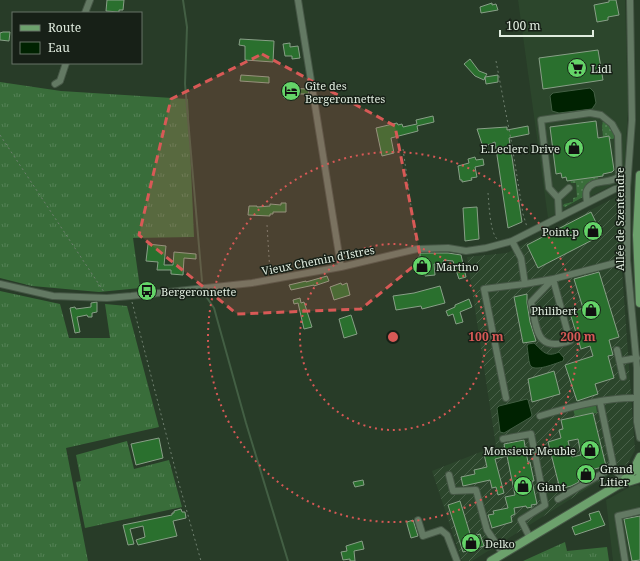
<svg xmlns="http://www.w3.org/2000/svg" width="640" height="561" font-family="'Noto Serif',serif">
<defs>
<pattern id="industrial-furrows" width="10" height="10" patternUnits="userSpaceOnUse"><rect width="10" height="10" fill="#2c462c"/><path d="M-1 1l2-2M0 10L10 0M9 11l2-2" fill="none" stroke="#4a614a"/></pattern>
<pattern id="grass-tufts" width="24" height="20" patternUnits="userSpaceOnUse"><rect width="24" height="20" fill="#396d3a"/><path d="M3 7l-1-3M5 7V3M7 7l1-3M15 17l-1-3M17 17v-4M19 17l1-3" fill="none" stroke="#558256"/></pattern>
<pattern id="garden-dots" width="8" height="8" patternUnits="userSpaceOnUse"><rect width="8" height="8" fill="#396d3a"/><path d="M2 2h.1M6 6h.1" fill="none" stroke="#558256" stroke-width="1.8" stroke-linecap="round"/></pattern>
</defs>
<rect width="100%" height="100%" fill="#283c28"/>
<!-- built -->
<path fill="#2c462c" d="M518,0H625L628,109L624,173L620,181L615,184L548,218Z
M638,485L640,487V561H613L606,500L630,487Z"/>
<!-- industrial -->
<path fill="url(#industrial-furrows)" d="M620,195L622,271L635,450L628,463L472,561H462L432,471L496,446L467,257L507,253Z"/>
<!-- grass -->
<path fill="url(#grass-tufts)" d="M0,82L61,91L188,99L194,237L133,238L140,288L99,292L32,286L0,278Z
M0,291L60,304L69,338H110L105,304L127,306L159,427L66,448L88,561H0Z
M595,405H596L597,413L575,416L573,409Z
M127,441L134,469L169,460L182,507L85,528L76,482L81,481L76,455Z
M565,542L567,551L607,547L609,561H523Z"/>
<!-- garden -->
<path fill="url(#garden-dots)" d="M603,121L607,122L616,136L613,139H610L609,136L603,137L602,126Z
M598,177V180C587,182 585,187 583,197L565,207L563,206L564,204L573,202V198L577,197L576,183H571L570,180Z"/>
<!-- water -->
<path fill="#002201" stroke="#435f44" d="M590,88L594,92L596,103L592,109L559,113L552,111L550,96L553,93Z
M534,343C543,351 546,358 559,352L564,358L563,361C556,363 534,373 530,365C528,359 528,351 527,346L528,344Z
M527,399L528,400L532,415L531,417L504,433L500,432L497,408L499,406Z"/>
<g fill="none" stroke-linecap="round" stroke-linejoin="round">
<!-- stream -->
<path stroke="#435f44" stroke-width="2" d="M183,0L187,27L185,84L202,281
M205,295L214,308L246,423L288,561"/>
</g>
<!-- building -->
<path fill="#2a702e" stroke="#889f87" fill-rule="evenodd" d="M107,0H124L123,10H119V12L106,11Z
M609,0H616L619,15L608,17V20L597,22L594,5L609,2Z
M492,3V5L496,4L498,10L481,13L480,7Z
M3,32H10L9,41L0,40V33Z
M240,39L274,41L273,62L245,60V46L239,45Z
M290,43V47L298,46L300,58L292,59V56H285L283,44Z
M598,50L603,80L543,89L539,58Z
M470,59L479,71L487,74L485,77L498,75V82L486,84L485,77L484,80L475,76L464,64Z
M241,75L269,77V83L240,81Z
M284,88L308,89L309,94H293V98H284Z
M433,116L434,122L417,126L418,131L391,138L394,153L382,156L376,128L397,123L398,125L402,124L403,127L417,124L416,120Z
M596,121L598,138L609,136L614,170L612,172L603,174V176L567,181L566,177L562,178L561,173L556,174L550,127Z
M528,126L529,134L509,138L522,222L508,228L495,142L483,147L477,129L507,127V130Z
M475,157L476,160L483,159L484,165L475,167L477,177L471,178L472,180L462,182V180H460L458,166L469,163L468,159Z
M281,203H286V212H273V214H270V216L248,215L249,206H257V207L270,206V204L281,205Z
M477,207L479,239L465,241L463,208Z
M591,212L602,235L538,268L527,245Z
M148,244L166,246L164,265H173L174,252L196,254V259L184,258L183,275L171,274V270H157L158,262L146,261Z
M420,253H448L461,255L466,277L459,279L453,261L444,260L442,264H434L435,275L425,276L424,264L419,265L418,257H420Z
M599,272L619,337L609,340L613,355L608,356L614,378L595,384L598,394L577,401L565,365L593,356L590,346L581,349L570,313L583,308L574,279Z
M327,276L329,281L314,286V285L291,290L289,285L306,281V282Z
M341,283L342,285L347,283L350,295L334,300L330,287Z
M440,286L445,303L422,309L421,306L396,310L393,296L414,293Z
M527,294V303L530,322L536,341L523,343L514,297Z
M300,298L301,303L304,302L312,327L304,329L298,303L294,304L293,300Z
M469,299L472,307L460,312L463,322L456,324L453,314L448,316L446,311L455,307V305Z
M97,302V312L92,313V317H88L87,315L77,317L80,332L75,333L70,308L75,307L76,309L91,307V303Z
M351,315L357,334L344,338L339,319Z
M554,371L560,394L532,402L528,379Z
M593,413L606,466L591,470V475L578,479L579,482L571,486L560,489L548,442L561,438L559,430L563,429L561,420ZM578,439L581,455L572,457L568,441Z
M159,438L163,458L136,465L131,444Z
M524,440L525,447H527L528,452H526L528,462H530L531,467L534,481H532L537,504L531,505L532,507L527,508L526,506L514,508L515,514L511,516L512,522L492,528L488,515L494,514L493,511L508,508L505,497L515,495L507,456L495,459L504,493L498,495L496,487L492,488L490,480L463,486L461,477L475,474L474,470L487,467L484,454L505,449L504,444Z
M363,480L364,485L355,487L353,482Z
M460,501L471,537L480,534L484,546L463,552L448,505Z
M181,509L182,512H185L186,518L173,521L177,536L138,545L136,540L145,537L143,526L130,529L134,544L128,545L123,525L172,515V513H174V511Z
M599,511L605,525L575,535L572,527L591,520L589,514Z
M640,516V560L632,561L624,519Z
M413,520L418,536L411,538L407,524V522Z
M362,541L364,549L354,551L355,561H350V559L343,560L341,552L347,551L346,546Z"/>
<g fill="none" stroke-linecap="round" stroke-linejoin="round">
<!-- minor casing -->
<g stroke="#465746" stroke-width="8">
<path id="minor" d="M298,0L341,267
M630,0L632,120L627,188V260L637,368V422L640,438
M85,13L90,0
M55,84L60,81L66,63
M558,198L549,188L541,120L590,113L601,115L612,124L618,135L619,176C611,185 592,178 587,190C585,193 587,199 587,203
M559,217L558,198L569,188
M512,241L521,258L525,284L553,279L570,341C535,353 537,328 531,302L553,279L627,260
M0,284L53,296L107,298L131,296L252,283L341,267L417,249L448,248L466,251L486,248L512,241L615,189L627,188
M617,350L623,377
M620,361L637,358
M506,398L484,289L525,284
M540,416C569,407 607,397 637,398
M503,439L531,434L545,505L521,520L530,538
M611,466L624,480
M449,475L453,491L476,490L487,530L503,554
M558,499L610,469L613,464L600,402
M418,520L423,536L441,530L447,535L457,561
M625,561L618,516L640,511"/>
</g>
<!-- major casing -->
<g stroke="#465746" stroke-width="10">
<path id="major" d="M640,175L637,235L640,303
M638,471L637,463L640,457
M623,481L637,467
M491,561L618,485L640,478"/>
</g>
<!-- path -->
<path stroke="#6f806f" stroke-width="1" stroke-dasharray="2 3" stroke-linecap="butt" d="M496,61L512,145L523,214L527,227
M0,135L104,292
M403,149L416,242
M488,193C489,204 490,232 497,239
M267,225L270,273
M132,302L178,480L201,561"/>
<!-- minor -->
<use href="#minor" stroke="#637963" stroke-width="6"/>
<!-- major -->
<use href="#major" stroke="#6ca16c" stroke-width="8"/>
</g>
<!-- marked area -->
<path fill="#d85956" fill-opacity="0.2" stroke="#d85956" stroke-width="3" stroke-dasharray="8 5" stroke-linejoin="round" d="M262,54L395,126L421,260L361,309L237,314L139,235L171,99Z"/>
<!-- distance rings -->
<g fill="none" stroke="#d85956" stroke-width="2" stroke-dasharray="2 4">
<circle cx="393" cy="337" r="93"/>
<circle cx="393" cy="337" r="185"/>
</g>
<!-- icons -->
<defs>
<g id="supermarket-disc" transform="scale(1)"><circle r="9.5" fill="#64d468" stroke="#172017"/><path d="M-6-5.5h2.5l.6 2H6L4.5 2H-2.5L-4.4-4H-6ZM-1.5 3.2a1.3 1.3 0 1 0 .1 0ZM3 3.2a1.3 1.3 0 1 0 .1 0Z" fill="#111"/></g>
<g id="hotel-disc" transform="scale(1)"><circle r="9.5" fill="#64d468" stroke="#172017"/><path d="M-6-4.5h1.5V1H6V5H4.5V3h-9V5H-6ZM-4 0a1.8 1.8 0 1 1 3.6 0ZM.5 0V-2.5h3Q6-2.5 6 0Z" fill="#111"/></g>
<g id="shop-disc" transform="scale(1)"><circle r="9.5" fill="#64d468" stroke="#172017"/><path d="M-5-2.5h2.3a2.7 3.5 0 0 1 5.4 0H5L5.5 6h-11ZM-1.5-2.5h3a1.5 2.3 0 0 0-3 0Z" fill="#111"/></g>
<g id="bus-disc" transform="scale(1)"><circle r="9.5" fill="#64d468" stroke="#172017"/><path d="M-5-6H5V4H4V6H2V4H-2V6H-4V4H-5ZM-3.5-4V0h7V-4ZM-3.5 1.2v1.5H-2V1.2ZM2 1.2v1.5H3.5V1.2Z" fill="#111"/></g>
</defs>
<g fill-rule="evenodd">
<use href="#supermarket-disc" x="577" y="68"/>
<use href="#hotel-disc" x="291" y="91"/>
<use href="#shop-disc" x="574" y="148"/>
<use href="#shop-disc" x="593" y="231"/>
<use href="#shop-disc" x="422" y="266"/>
<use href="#bus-disc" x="147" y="291"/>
<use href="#shop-disc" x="591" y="310"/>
<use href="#shop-disc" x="590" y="450"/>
<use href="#shop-disc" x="586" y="474"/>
<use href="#shop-disc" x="523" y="486"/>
<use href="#shop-disc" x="471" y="543"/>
</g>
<g text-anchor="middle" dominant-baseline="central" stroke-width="3" stroke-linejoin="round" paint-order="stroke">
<!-- poi labels -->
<g font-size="11" fill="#e0ecdf" stroke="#172017" text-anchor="start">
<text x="591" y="68">Lidl</text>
<text x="305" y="85">Gîte des<tspan x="305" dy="13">Bergeronnettes</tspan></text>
<text x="560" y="148" text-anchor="end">E.Leclerc Drive</text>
<text x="579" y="231" text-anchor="end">Point.p</text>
<text x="436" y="266">Martino</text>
<text x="161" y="291">Bergeronnette</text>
<text x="577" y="310" text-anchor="end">Philibert</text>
<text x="576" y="450" text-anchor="end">Monsieur Meuble</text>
<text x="600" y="468">Grand<tspan x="600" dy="13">Litier</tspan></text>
<text x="537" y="486">Giant</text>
<text x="485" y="543">Delko</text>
</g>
<!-- street labels -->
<g font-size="11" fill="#e0ecdf" stroke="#172017">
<text transform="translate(619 219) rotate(-90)">Allée de Szentendre</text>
<text transform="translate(318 260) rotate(-11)">Vieux Chemin d'Istres</text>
</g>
</g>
<circle cx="393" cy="337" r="6" fill="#d85956" stroke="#172017" stroke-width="2"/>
<g font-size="12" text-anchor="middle" font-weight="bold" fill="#d85956" stroke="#172017" stroke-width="3" stroke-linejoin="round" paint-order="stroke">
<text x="486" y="341">100 m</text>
<text x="578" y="341">200 m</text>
</g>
<!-- legend -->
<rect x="12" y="12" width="130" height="52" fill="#172017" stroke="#677267"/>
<rect x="20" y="25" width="20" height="6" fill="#6ca16c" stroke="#677267"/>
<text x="48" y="32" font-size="12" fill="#e0ecdf">Route</text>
<rect x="20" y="42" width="20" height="12" fill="#002201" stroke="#677267"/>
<text x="48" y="52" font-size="12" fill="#e0ecdf">Eau</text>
<!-- scale -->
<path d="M500 30v6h93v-6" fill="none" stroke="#e0ecdf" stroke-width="2"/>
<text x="506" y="30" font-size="12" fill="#e0ecdf" stroke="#172017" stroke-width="3" paint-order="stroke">100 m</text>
</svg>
